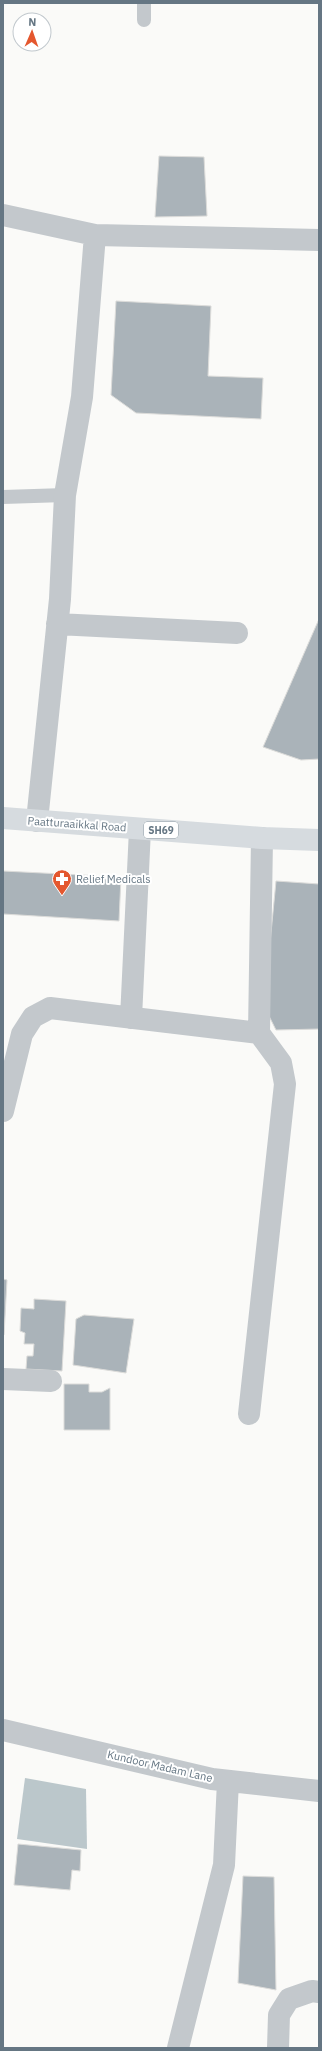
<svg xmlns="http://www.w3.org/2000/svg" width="322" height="2051" font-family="'IBM Plex Sans',sans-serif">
<rect width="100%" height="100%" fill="#fafaf8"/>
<!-- water -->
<path fill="#bbc7cb" d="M25,1778L86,1789L87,1849L17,1839Z"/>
<!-- building -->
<path fill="#aab3b9" stroke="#dcdcda" d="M159,156L204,157L207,216L155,217Z
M116,301L211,306L208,376L263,378L261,419L136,413L111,395Z
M319,619V759L301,760L263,747Z
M3,871L121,877L119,921L3,914Z
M276,881L319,884V1029L276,1030L264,1006Z
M3,1279L7,1280L4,1335H3Z
M34,1299L66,1301L62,1371L26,1369L27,1356H33L34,1344H24L25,1333L20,1331L21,1308L34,1309Z
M84,1315L134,1319L126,1373L73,1365L76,1319Z
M64,1384H89V1392H102L110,1388V1430H64Z
M18,1844L81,1850L80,1871L72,1870L70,1890L14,1885Z
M243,1876L274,1877L276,1990L238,1983Z"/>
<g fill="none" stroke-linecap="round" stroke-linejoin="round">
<!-- service -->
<path stroke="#c3c8cc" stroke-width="14" d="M144,20V3
M3,497L65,495"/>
<!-- minor -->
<path stroke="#c3c8cc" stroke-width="22" d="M3,215L95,235L319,240
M57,624L237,633
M37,821L60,599L65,495L82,397L95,235
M131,1018L140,829
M3,1111L22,1034L33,1017L50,1008L259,1033L262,838
M3,1379L51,1381
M249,1414L285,1084L281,1063L259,1033
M3,1730L212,1779L319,1791
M178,2048L224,1865L228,1781
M278,2048L279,2015L289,1999L312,1991L319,1992"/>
<!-- primary -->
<path stroke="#d6dbdf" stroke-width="22" d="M3,818L262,838L319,840"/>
</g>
<!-- icons -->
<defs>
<g id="pharmacy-pin" transform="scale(1)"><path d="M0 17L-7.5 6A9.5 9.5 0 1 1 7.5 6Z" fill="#e4572e" stroke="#fff"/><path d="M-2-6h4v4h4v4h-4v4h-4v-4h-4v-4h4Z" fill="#fff"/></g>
</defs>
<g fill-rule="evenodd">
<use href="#pharmacy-pin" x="62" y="879"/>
</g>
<g text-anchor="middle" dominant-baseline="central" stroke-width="4" stroke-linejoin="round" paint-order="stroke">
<!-- shield labels -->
<rect fill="#fff" stroke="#939fa8" stroke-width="1" x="144" y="822" width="34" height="16" rx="3"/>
<g font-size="10" font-weight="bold" fill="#657683">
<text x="161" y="830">SH69</text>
</g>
<!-- street labels -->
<g font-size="11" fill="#657683" stroke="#fff">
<text transform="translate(77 824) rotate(4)">Paatturaaikkal Road</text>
<text transform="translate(160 1766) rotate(13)">Kundoor Madam Lane</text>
</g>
<!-- poi labels -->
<g font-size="11" fill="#657683" stroke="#fff" text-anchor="start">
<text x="76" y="879">Relief Medicals</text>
</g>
</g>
<!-- border -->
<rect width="322" height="2051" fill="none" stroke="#657683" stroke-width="8"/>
<!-- north arrow -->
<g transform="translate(32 32) rotate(2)"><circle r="19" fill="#ffffff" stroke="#c1c8cd"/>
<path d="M0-3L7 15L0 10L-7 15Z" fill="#e4572e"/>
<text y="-6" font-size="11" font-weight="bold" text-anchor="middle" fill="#657683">N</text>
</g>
</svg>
